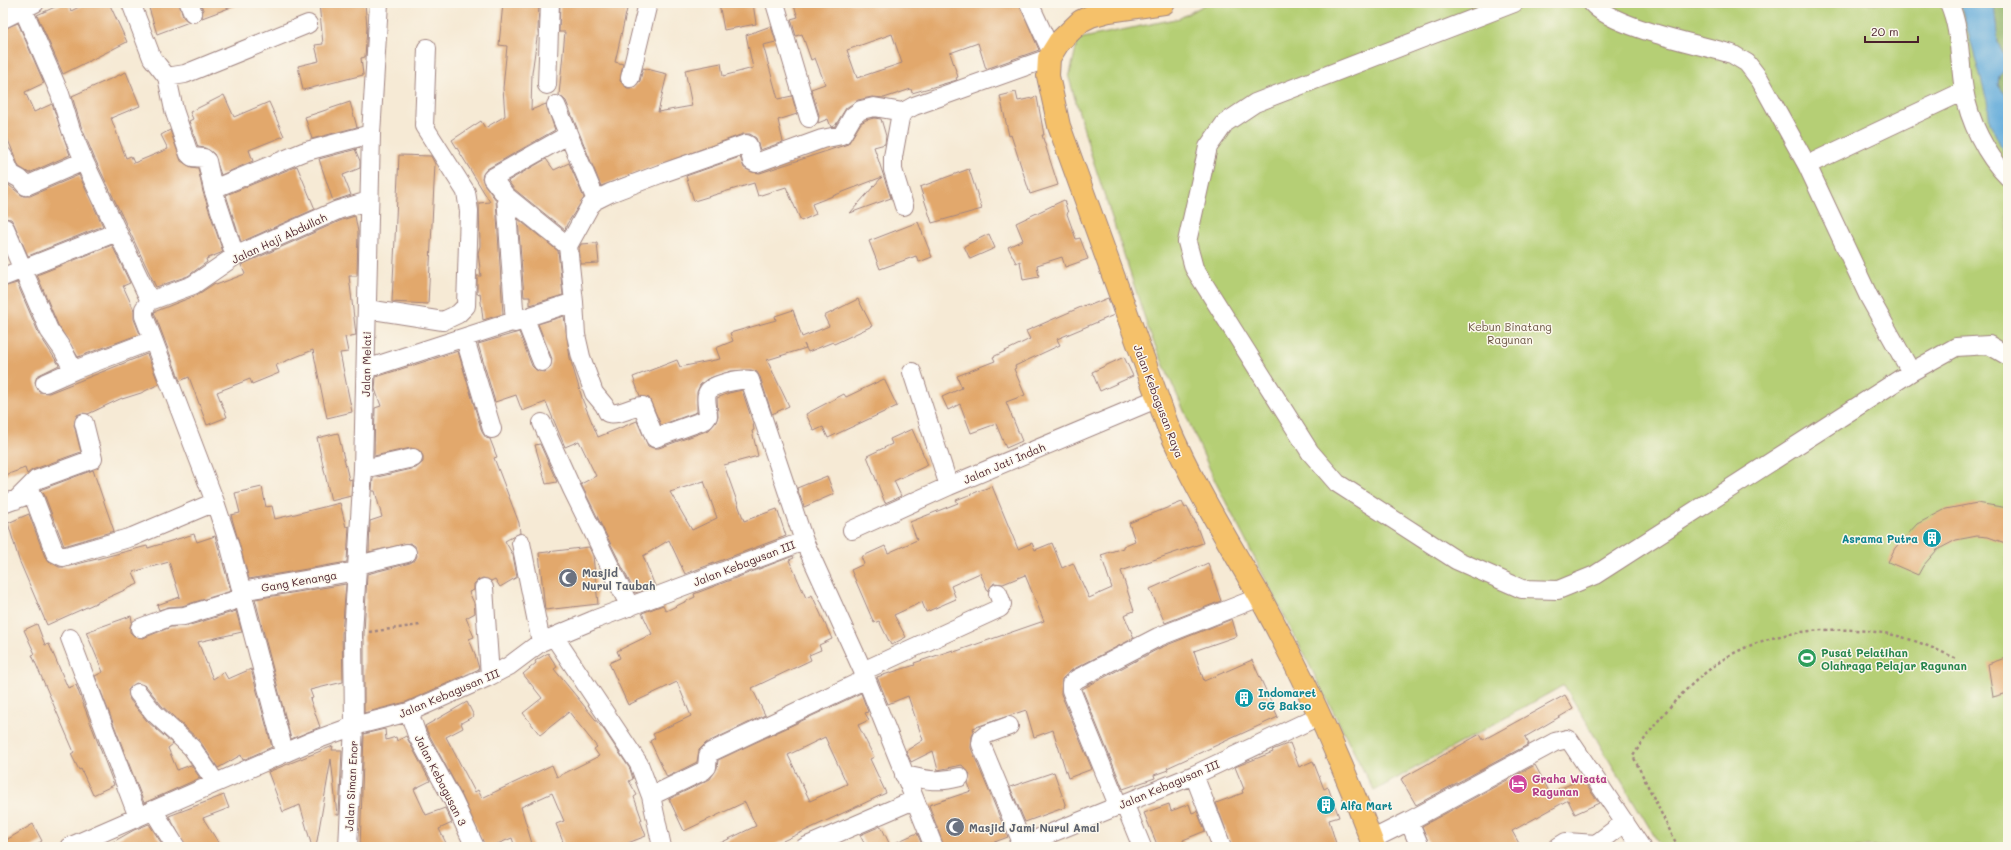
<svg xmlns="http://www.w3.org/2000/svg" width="2011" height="850" font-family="Mali,sans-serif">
<rect width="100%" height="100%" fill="#fbf7ec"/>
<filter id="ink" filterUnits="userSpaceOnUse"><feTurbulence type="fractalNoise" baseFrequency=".025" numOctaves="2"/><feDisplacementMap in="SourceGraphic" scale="8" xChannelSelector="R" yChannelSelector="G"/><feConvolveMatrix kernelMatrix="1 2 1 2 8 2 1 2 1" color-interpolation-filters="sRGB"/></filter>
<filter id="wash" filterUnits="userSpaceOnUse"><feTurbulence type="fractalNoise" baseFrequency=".012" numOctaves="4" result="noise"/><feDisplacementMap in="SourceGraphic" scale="16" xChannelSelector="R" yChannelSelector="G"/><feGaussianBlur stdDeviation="0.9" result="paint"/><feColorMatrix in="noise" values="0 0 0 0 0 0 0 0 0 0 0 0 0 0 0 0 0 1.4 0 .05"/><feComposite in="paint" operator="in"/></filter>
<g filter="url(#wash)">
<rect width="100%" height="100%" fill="#f6ead5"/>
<!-- green -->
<path fill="#b5cf75" stroke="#807750" d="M1208,3H2008V847H1661L1564,685L1374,791L1215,481L1150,334L1091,154L1069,78L1078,39L1180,18Z"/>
<!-- forest -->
<path fill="#90b266" stroke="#6d6848" d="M1994,3H2008V98L1998,85L1999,75L2007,68V62L1998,43Z"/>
<!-- water -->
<path fill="#63acda" stroke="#566682" d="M1960,3H1994L1998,43L2007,62V68L1999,76L1998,85L2008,98V157L2004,153L1990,123L1987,101Z"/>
<g id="blocks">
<!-- building -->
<path fill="#e2a86c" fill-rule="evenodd" d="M64,3H68L71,11L87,3H109L127,42L63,74L37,15Z
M164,3H179L183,17L189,22L157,34L149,8Z
M200,3H237V5L202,18L203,9Z
M319,3H365L367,27L365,57L361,58L363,75L303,90L298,66L319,61L315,45L323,44Z
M503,3H539L538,31L532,73L531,110L546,104L555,130L487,169L483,174L482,178L484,184L496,200L503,314L483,320L480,293L477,294V276H481L478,253L480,246L479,203L490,202L452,140L481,121L485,128L505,116L503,88L507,46L499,45Z
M560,3H582L605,6V4L627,9L615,62L623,64L620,81L627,88H633L640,81L643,68L667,74L658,112L692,106L685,70L721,63L723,76L753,68L746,35L771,26L776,42L763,45L778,99L792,96L797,114L778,120L783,142L760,150L756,138L750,134H743L601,186L566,101L559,95L565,32H559Z
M719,3H753L756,24L724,30Z
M793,3H1019L1039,50L986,69L978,43L950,53L958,77L956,78L957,80L912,93L911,89L884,98L872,97L858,100L846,108L835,126L831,127L828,119L818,123L819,115L811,89L825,84L815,58L811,60L802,34L796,36L791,19L798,17ZM892,34L902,63L857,78L847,50Z
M18,23L44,83L25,92L34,112L52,104L70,155L29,173L19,167L6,135L3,137V29Z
M126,72L140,106L111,118L126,158L131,156L134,163L168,149L161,135L170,130L181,161L191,167L198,168L203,192L223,252L206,259L207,262L188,276L156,287L94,157L81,126L72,96Z
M1016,92L1018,101L1037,97L1044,135H1042L1058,185L1030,194L1011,135L1009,136L1000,96Z
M224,95L234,117L269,102L284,136L249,150L253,161L221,175L214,154L205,148L198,147L189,121L193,119L190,112Z
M350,102L357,127L312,139L305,117Z
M874,118L881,119L886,136L885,144L874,147L891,198L850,213L882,177L812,204L816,214L801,221L786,187L758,196L754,183L694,201L686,176L740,157L744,168L752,172L760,173L848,144L861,123L866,120Z
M355,149L360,161V168L343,175L351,195L333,201L319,159L357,149Z
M399,155L431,156L435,164L428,304L392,302Z
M546,159L554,170L569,163L584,198L567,224L565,230L514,189L508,181Z
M297,166L315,209L241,242L226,195Z
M969,169L982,209L932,223L920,187Z
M79,175L103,226L28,256L14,224L11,219L3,218V185L6,183L23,196H30Z
M1064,200L1068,213L1067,214L1076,239L1080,238L1088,259L1065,267L1062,257L1037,265L1039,277L1023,280L1020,261L1016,263L1008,247L1023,240L1016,223Z
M355,216L358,232L357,276H349L356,335L345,337L348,352L340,353L352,412L327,418L313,350L276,365L279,373L252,384L250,379L217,392L227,417L207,425L189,377L180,381L154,312L197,295L215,283L216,285L245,274L241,265L342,220Z
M518,219L558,251L563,295L530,305V297H524Z
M918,222L932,257L919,262L916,256L880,269L869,241Z
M989,234L995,248L970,259L964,246Z
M597,243L599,263L581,264L579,248L581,244Z
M112,245L130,283L123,286L134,310V319L140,334L78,357L58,325L37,275Z
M17,283L39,334L59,365L37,376L35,382L39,392L49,393L147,354L159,384L141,393L122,399V398L88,414L82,413L77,415L74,425L81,452L32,470L27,474L25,468L3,476V323L7,321L3,312V287Z
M1108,298L1114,315L1057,339L1060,345L1015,366L1016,368L1014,369L1025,395L1006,402L1022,441L1006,448L996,424L971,433L960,404L948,410L942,397L962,388L957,376L995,361L993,357L1030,339L1026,331L1088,304V306Z
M858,299L872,326L834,344L833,342L808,352L804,344L806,348L767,360L789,406L772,414L760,377L757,372L751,370L731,371L707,379L700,385L697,392V412L661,425L649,398L640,396L633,377L677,360L680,367L720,359L716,348L733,341L730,333L776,320L775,316L793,310L802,337L829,326L824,316Z
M564,316L570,358L583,401L598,437L637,421L648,446L653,448H659L709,430L716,422L718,416L717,398L729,393L742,390L753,423L754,430L752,431L758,456L724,465L744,521L777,509L786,536L685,574L669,540L643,556L655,586L635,593L581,484L596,476L579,441L565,447L546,402L522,411L516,395L495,402L478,344L519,332L532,366L536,370L545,372L550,368L552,359L538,324ZM704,481L717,518L692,530L670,492Z
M458,351L482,432L486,438L490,439L497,457L494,458L519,523L520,533L505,541L513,555L517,577L500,587L495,579L491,581L483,578L478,580L474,584V590L469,592L474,603L475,613L466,618L474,637L469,639L475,654L479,669L406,702L364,713V634L367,574L410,563L415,560L417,556L415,546L410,543L369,552L370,521L382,517L375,491H372L373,478L416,468L423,462V456L420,451L411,448L374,456L375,408L381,406L375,389L376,377Z
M1124,357L1133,376L1100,391L1092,372Z
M884,379L897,406L828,438L823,427L814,431L806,414L844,394L846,397Z
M912,429L928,465L894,481L901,496L885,503L867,456L892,444L890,439Z
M338,433L349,480L352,479L351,496L331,501L317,438Z
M540,444L557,482L546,484L535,445Z
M93,470L114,531L64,546L44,494L40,490Z
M827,476L834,494L804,507L797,488Z
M992,486L1018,549L1032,543L1035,550L1052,543L1062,568L1073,563L1089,598L1112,588L1101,555L1123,548V546L1135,541L1129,523L1182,502L1185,508L1187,507L1193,519H1194L1203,543L1121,571L1134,611L1124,615L1134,638L1072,670L1062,679L1061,694L1092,769L1068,778L1053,730L1034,737L1026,710L973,728L974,732L972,736L971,748L1008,837L981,847H944L929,805L971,791L968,783L970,774L962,765L938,770L933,751L911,762L906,751L923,740L908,696L888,704L877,677L915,665L914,663L953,650L954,652L1044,621L1025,575L1003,584L994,583L988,591L980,573L951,586L956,599L926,612L922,602L894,615L906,637L891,645L879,621L874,623L851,570L864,564L861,557L885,546L888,553L917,540L910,522L958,503L956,500Z
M262,487L266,507L272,506L275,519L340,503L346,527L349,526L347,562L249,579L231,515L240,513L235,493Z
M1977,503L2008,508V544L1988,537L1977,536L1956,540L1937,550L1923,566L1918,575L1888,562L1895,548L1917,524L1946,509Z
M29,514L45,557L50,562L59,567H66L147,546L148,548L194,534L197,542L215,536L231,591L182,606L168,607L159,610L157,605L180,597L169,562L133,572L138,584L47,625L19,560L8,523Z
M589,547L593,556L598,604L545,610L539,553Z
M793,556L794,558L789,560L806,598L812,595L832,639L819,645L821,650L809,655L811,660L752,688L765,715L706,743L699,750L697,762L667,777L650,741L655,738L653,734L691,716L677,682L628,705L609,663L620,658L617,651L652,634L642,613L663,605L666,611L695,597L694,594Z
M1208,563L1221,601L1165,623L1150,589Z
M346,584L342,634L343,682L310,690L313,698L310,699L320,727L291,739L255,599Z
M236,611L242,632L198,642L213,679L224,672L228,679L251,669L272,747L243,760L241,755L218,768L199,740L162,706L146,686L136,683L128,690L130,700L147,721L173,744L168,748L177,770L191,765L200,778L144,803L95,676L103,672L86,632L131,616L132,621L130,627V632L134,636L143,638L171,627L187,626Z
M1232,619L1237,636L1194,651L1204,681L1252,660L1278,717L1167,768L1168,770L1154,775L1155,778L1123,789L1082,689L1162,647Z
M37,624L45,645L49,644L68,688L76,685L114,785L93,795L81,769L79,770L71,754L74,752L32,655L35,654L24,630Z
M548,653L557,667L554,669L604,730L630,769L633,779L629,781L637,795L634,797L642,820H640L646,836L628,843L630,847H565L556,824L564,821L552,793L521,807L533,847H515L512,838L490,847H485L462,796L427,731L425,726L467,702L474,716L461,723L463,728L446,737L475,792L478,790L482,798L552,765L557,777L599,756L594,749L597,747L569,712L540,735L523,713L542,698L523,674L536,663L535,661Z
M2008,657V693L1993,697L1988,664Z
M861,693L868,712L865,713L869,720L858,725L874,757L870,759L886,793L770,847H712L756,826L745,802L684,831L669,799L710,779L717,768L718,760ZM825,737L847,784L810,801L788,755Z
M1565,695L1573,709L1525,737L1529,744L1416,805L1401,779L1480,734L1483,740Z
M385,729L386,740L396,737L397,741L406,736L430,781L414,789L426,815L445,808L452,823L439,829L448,847H360L364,734Z
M1290,743L1299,767L1313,761L1324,789L1328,787L1339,817L1329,820L1337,847H1232L1216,803L1243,793L1242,790L1244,789L1235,767L1273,752L1272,750Z
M333,746L332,750H342L339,815H337L331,759L316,847H312L300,805L283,812L268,772Z
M1535,765L1550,793L1582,779L1599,803L1575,814L1568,800L1512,831L1521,847H1430L1422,826Z
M1054,772L1066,807L1025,822L1010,787Z
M224,795L229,808L203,818L221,847H186L169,816Z
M1169,804L1171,811L1189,804L1192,813L1197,811L1205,831L1183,840L1185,847H1158L1144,813Z
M33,824L42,841L32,847H3V842Z
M149,824L164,847H104L134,830Z
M881,826L890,845L917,833L923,847H866L860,835Z"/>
</g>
</g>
<g filter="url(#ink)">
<use href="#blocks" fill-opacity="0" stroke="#a08480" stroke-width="1"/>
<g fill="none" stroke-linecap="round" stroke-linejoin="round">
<!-- minor casing -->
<g stroke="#a08480" stroke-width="20">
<path id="minor" d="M131,3L152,58L167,77L185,74L308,24
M189,3L193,13
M775,3L809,118
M1029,3L1052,53
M1514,3L1255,103L1225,123L1208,147L1187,242L1194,268L1310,452L1337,483L1456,560L1522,589L1558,590L1595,575L1911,372L1956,347L1989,345L2008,356
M1592,3C1613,28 1698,44 1732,54L1747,63L1760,80L1807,165L1869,297L1911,372
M1949,3C1961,30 1959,61 1964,90C1969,121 1986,155 2008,177
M23,9L60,94L71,130L84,161L150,301
M3,19L35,3
M167,77L174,110L189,154L192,157L204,158L207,161L213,189L235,256
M630,78L648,3
M547,85L550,3
M556,105L596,200
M903,112L874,107L861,110L853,116L842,135L822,139L756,163L752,161L748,145L746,144L660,174L610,193L596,200L590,206L568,246L574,302L576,335L581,357L594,393L604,405L608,413C618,416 631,407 642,406L655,438L705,420L708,416C708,409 705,400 707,394C709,384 742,378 750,380L804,541L863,671L934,847
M3,156L11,174L20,179L26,186L84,161
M1807,165L1964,91
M213,189L303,152L371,134
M506,196L568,246
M904,206L893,170V157L900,118L903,112L914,106L1049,58
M5,228L49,330L63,350L73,370
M3,277L117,232
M150,301L193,285L235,256L338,210L368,201
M367,309L443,321L458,314L466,306L469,211L466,192L424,126L427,48
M525,319L542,362
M515,323L506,196L492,178L568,135
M465,339L492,429
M366,369L574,302
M912,372L949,486
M45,383L77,369L153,340
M542,423L572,489L630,607
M363,469L413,458
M16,500L36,480L93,459L84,423
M215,502L230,547L284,752
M3,504L28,495L34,498L55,553L63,557L132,537L215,502L144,316V309L150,301
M852,530L949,486L1149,402L1157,397
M521,543L541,642
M358,565L407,553
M484,588L490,676
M241,591L357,571
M140,628L169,617L184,616L242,598
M70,638L138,817
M555,638L639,764L651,796L662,847
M863,671L1000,608L1002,604L998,593
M138,693L154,713L192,748L216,783
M409,712L417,735L453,800L475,847
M1009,726L987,734L982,738L981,744L1023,845
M904,775C926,780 938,783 960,777
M1194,775L1222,847
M651,796L703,771L707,767L708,756L711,752L866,679
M1124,803L1142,847
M1118,805L1071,690V684L1077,679L1158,637L1260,597
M153,810L176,847
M1371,840L1409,821
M69,847L310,742L354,726L409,712L490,676L509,666L541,642L596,619L804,541
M348,847L354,726L353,634L363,469L371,134L379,3
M805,847L914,800
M1017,847L1194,775L1319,716
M1420,847L1409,821L1555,742L1567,739L1570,741L1641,847
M1558,847L1566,842L1596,844L1625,822"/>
</g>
<!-- major casing -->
<g stroke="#a08480" stroke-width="24">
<path id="major" d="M1164,3L1109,11L1091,16L1081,21L1059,42L1049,58L1048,76L1059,126L1167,424C1193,485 1227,539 1260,597C1304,677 1342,761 1374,847"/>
</g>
<!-- path -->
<path stroke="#a08480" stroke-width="2.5" stroke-dasharray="3 3" stroke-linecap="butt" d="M369,632L420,625
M1678,847L1633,756C1657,719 1685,686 1721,661C1767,630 1830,625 1883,633C1909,637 1934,648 1957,659"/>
<!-- minor -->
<use href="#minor" stroke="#fff" stroke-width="18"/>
<!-- major -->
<use href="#major" stroke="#f5c16b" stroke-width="22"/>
</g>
</g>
<!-- icons -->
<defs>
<g id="building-disc" transform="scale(1)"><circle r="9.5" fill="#0f9aa8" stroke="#fbf7ec"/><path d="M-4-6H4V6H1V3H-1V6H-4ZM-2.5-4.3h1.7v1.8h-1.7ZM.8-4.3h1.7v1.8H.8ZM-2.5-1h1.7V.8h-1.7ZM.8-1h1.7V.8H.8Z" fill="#fff"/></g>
<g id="mosque-disc" transform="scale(1)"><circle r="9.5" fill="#6b7280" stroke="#fbf7ec"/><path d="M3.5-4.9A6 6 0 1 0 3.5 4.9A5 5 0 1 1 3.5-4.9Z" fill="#fff"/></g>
<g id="stadium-disc" transform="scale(1)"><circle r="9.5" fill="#2e9e5b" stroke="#fbf7ec"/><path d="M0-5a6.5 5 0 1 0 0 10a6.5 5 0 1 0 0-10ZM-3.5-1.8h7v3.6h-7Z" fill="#fff"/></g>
<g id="hotel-disc" transform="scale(1)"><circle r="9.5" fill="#d1479c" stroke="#fbf7ec"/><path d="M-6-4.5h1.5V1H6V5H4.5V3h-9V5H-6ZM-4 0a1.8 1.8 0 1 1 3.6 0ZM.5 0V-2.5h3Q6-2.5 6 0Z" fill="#fff"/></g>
</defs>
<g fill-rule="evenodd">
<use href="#building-disc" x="1932" y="538"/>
<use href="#mosque-disc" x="568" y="578"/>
<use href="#stadium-disc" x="1807" y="658"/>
<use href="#building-disc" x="1244" y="698"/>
<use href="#hotel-disc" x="1518" y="784"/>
<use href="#building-disc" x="1326" y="805"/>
<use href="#mosque-disc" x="955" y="827"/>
</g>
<g text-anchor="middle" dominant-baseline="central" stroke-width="3" stroke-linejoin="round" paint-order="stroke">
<!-- street labels -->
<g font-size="11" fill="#4a1f2b" stroke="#fbf7ec">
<text transform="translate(279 238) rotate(-25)">Jalan Haji Abdullah</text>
<text transform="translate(366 364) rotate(-89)">Jalan Melati</text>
<text transform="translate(1159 401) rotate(69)">Jalan Kebagusan Raya</text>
<text transform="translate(1004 463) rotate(-23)">Jalan Jati Indah</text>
<text transform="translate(744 563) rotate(-21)">Jalan Kebagusan III</text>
<text transform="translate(299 581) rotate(-10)">Gang Kenanga</text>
<text transform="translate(449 693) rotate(-23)">Jalan Kebagusan III</text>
<text transform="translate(441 780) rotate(63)">Jalan Kebagusan 3</text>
<text transform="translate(1169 784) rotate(-23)">Jalan Kebagusan III</text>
<text transform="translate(351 786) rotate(-87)">Jalan Siman Enor</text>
</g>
<!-- park labels -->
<g font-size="11" fill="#6a5441" stroke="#fbf7ec">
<text x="1510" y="326">Kebun Binatang<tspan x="1510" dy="13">Ragunan</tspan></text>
</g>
<!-- culture labels -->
<g font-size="11" font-weight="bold" fill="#0d838f" stroke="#fbf7ec" text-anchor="start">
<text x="1918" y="538" text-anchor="end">Asrama Putra</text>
<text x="1258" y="692">Indomaret<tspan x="1258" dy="13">GG Bakso</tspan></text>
<text x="1340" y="805">Alfa Mart</text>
</g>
<!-- worship labels -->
<g font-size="11" font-weight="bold" fill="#5b616d" stroke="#fbf7ec" text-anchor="start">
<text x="582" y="572">Masjid<tspan x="582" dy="13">Nurul Taubah</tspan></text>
<text x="969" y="827">Masjid Jami Nurul Amal</text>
</g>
<!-- leisure labels -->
<g font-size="11" font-weight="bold" fill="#27864d" stroke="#fbf7ec" text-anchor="start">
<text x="1821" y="652">Pusat Pelatihan<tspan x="1821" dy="13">Olahraga Pelajar Ragunan</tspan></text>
</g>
<!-- hotel labels -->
<g font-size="11" font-weight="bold" fill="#b23c85" stroke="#fbf7ec" text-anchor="start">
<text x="1532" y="778">Graha Wisata<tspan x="1532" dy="13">Ragunan</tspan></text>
</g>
</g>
<!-- margin -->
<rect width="2011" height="850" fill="none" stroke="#fbf7ec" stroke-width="16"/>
<!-- scale -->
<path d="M1865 36v6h53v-6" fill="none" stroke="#4a1f2b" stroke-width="2"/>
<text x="1871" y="36" font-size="12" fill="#4a1f2b" stroke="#fbf7ec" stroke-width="3" paint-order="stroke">20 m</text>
</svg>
